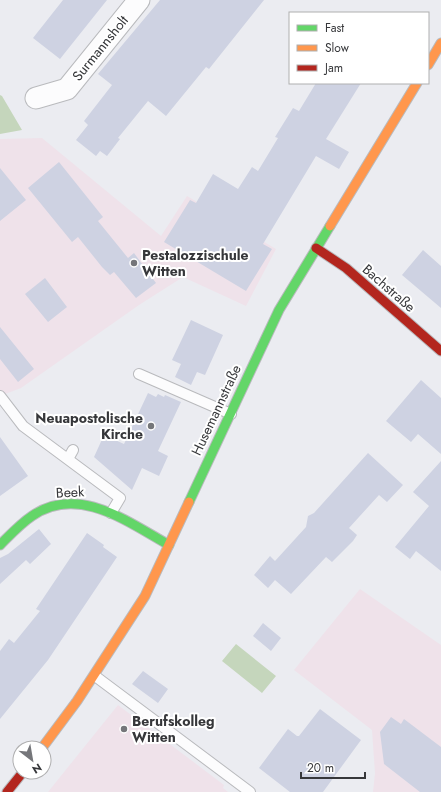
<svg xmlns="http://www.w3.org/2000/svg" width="441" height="792" font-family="Jost,sans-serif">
<rect width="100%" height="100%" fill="#ebecf1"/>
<!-- education -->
<path fill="#efe2ea" d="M42,138L161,236L187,196L276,249L246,306L183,277L139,305L21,388L0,396V139Z
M360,589L441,645V792H373L375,773L372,730L294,670Z
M118,705L224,785L223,788L228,792H48Z"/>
<!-- green -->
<path fill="#c5d6bc" d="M0,95L2,96L22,130L0,134Z
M236,644L276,676L262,693L222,661Z"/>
<!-- building -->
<path fill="#ced2e2" d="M63,0H107L60,59L33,38Z
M160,0H264L209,69L206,67L166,116L148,101L118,138L120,139L107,156L100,151L96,156L76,140L88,125L84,121L112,85L98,74Z
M316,83H361L326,139L349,152L339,169L316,156L263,244L272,249L246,291L164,242L190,200L196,203L213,174L238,189L252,167L258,171L278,138L275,137L293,108L299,111Z
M59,162L103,217L98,221L128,258L134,253L156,283L136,298L114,272L110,275L102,267L78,237L72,242L28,188Z
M0,168L26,200L0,221Z
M423,250L441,266V308L402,275Z
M45,278L67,307L48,322L25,294Z
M191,320L223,335L205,375L197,372L191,385L175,377L181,364L172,360Z
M0,327L34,369L18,382L0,359Z
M421,380L441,398V454L418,434L411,442L386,421Z
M148,393L156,397L158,394L164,397L165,395L181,402L158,451L168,456L159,476L142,468L132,490L94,457L104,435L124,444Z
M0,437L28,476L0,496Z
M368,453L403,485L387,502L379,495L349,528L357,535L353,541L332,562L326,557L291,594L275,580L268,588L254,575L270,556L275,561L306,527L308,516L314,513Z
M441,461V571L416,551L410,559L395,547L429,506L413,492Z
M39,529L51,544L30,564L26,560L0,584V558L8,554Z
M87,533L104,545L103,547L117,557L48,660L0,719V651L9,639L14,643L40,611L36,609Z
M263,623L281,638L271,651L253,636Z
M143,671L168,689L158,703L132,684Z
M320,709L361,740L323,792H290L259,768L288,729L297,736H299Z
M391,717L401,724L404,719L441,747V792H420L384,764L380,732Z"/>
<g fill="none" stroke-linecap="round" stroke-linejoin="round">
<!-- lane casing -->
<g stroke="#b9babd" stroke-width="12">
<path id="lane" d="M139,374L231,414
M0,396L23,426L120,498L111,513
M68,459L73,450
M95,676L250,792"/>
</g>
<!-- street casing -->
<g stroke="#b9babd" stroke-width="23">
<path id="street" d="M36,98L67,89L139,0"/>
</g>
<!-- fast casing -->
<g stroke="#b9babd" stroke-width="11">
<path id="fast" d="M189,502L279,310L330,226
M0,545C10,535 20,524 32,516C78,484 128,522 169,545"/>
</g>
<!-- slow casing -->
<g stroke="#b9babd" stroke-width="11">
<path id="slow" d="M428,65L441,43
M330,226L417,83
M42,748L77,701L145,596L189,502"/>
</g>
<!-- jam casing -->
<g stroke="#b9babd" stroke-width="11">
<path id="jam" d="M316,248L346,268L441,351
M7,792L23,772"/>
</g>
<!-- lane -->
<use href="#lane" stroke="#fcfcfd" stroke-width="10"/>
<!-- street -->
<use href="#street" stroke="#fcfcfd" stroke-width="21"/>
<!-- fast -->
<use href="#fast" stroke="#63d668" stroke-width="9"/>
<!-- slow -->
<use href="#slow" stroke="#ff974d" stroke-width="9"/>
<!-- jam -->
<use href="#jam" stroke="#b3261e" stroke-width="9"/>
</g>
<!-- markers -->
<g fill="#75767a" stroke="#fff" stroke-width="1.5">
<circle cx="134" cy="263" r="4"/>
<circle cx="151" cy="426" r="4"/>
<circle cx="124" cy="729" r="4"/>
</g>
<g text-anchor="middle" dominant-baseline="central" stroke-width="4" stroke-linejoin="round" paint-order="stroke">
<!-- street labels -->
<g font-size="14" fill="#36373a" stroke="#fff">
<text transform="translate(100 48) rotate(-51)">Surmannsholt</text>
<text transform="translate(389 288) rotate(41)">Bachstraße</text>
<text transform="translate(216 410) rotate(-65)">Husemannstraße</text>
<text transform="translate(70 492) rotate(-3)">Beek</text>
</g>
<!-- poi labels -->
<g font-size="14" font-weight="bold" fill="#36373a" stroke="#fff" text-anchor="start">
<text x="142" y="255">Pestalozzischule<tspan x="142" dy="16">Witten</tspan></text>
<text x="143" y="418" text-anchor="end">Neuapostolische<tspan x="143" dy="16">Kirche</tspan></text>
<text x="132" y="721">Berufskolleg<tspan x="132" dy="16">Witten</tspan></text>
</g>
</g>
<!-- legend -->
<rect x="289" y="12" width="140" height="72" fill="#ffffff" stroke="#afafb0"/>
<rect x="297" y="25" width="20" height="6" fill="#63d668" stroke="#afafb0"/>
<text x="325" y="32" font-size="12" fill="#36373a">Fast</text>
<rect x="297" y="45" width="20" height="6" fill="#ff974d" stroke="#afafb0"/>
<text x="325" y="52" font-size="12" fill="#36373a">Slow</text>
<rect x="297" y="65" width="20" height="6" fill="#b3261e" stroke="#afafb0"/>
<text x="325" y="72" font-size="12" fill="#36373a">Jam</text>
<!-- north arrow -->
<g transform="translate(32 760) rotate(149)"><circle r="19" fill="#ffffff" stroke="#afafb0"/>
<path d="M0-3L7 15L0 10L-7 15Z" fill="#75767a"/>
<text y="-6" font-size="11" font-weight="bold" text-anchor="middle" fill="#36373a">N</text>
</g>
<!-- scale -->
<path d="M301 772v6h64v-6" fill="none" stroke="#36373a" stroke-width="2"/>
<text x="307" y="772" font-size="12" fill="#36373a" stroke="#ffffff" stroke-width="3" paint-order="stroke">20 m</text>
</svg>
